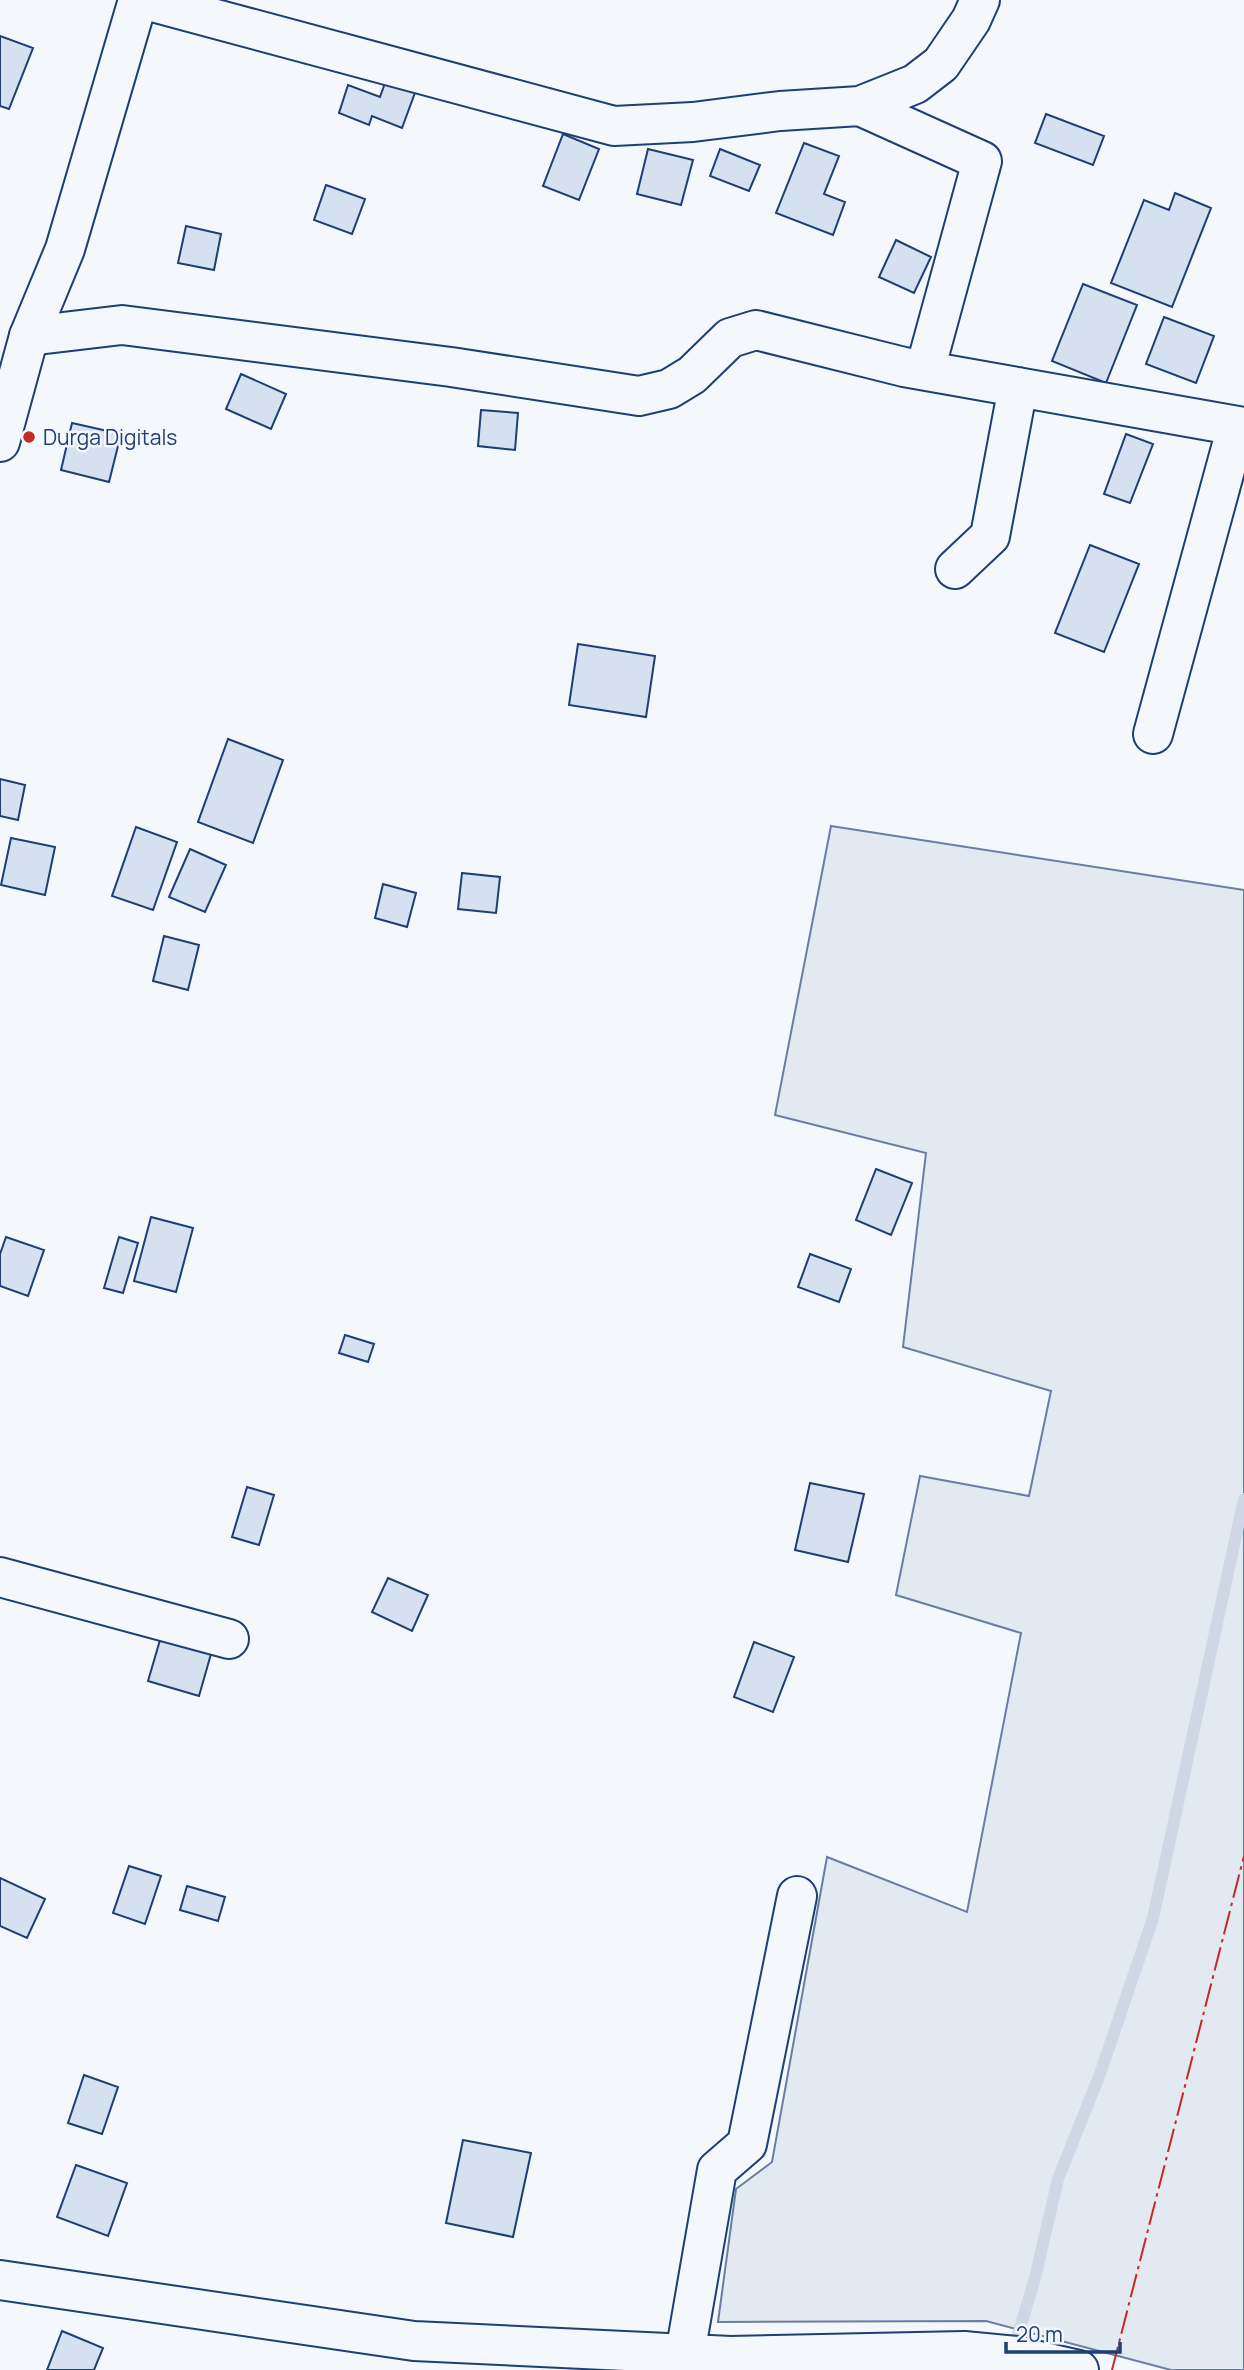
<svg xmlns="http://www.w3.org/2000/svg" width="1244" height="2370" font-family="Manrope,sans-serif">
<rect width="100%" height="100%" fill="#f4f7fb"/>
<!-- green -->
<path fill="#e3e9f0" stroke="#687fa3" stroke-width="2" d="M831,826L1244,890V2370H1171L986,2321L718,2322L736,2189L772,2162L827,1857L967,1912L1021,1633L896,1595L920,1476L1029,1496L1051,1391L903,1347L926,1153L775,1115Z"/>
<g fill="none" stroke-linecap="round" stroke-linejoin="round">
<!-- stream -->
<path stroke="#cfd7e4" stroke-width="12" d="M1018,2335L1035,2278L1058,2179L1100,2074L1153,1918L1244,1499"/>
</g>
<!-- building -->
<path fill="#d5e0f0" stroke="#1d3f73" stroke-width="2" d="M0,36L33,48L9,109L0,106Z
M390,69L420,79L402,128L372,116L369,125L339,113L348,85L380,97Z
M1046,114L1104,136L1093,165L1035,143Z
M563,134L599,149L579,200L543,186Z
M804,143L839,156L824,194L845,202L833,235L776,213Z
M648,149L693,160L681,205L637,194Z
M720,149L760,165L749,191L710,176Z
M326,185L365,199L352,234L314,220Z
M1175,193L1211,208L1172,307L1111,283L1144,200L1169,210Z
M186,226L221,234L214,270L178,263Z
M896,240L931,257L914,293L879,277Z
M1083,284L1137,305L1106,383L1052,361Z
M1164,317L1214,336L1196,383L1146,364Z
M241,374L286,394L271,429L226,409Z
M481,410L518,413L515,450L478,446Z
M72,423L121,434L109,482L61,470Z
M1126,434L1153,444L1130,503L1104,494Z
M1090,545L1139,564L1104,652L1055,633Z
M578,644L655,656L646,717L569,705Z
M228,739L283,760L253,843L198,822Z
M0,779L25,785L18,820L0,816Z
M136,827L177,842L153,910L112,896Z
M11,838L55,847L45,895L1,885Z
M190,849L226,865L205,912L169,897Z
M462,873L500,877L496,913L458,909Z
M383,884L416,893L407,927L375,918Z
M164,936L199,945L188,990L153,981Z
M876,1169L912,1183L891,1235L856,1220Z
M151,1217L193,1228L176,1292L134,1281Z
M6,1237L44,1250L28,1296L0,1286V1254Z
M119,1237L138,1243L123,1293L104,1288Z
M810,1254L851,1269L839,1302L798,1287Z
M345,1335L374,1344L368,1362L339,1353Z
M810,1483L864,1494L848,1562L795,1550Z
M247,1487L274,1495L259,1545L232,1537Z
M388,1578L428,1595L412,1631L372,1612Z
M160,1640L211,1654L199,1696L148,1681Z
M754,1642L794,1657L773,1712L734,1697Z
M129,1866L161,1876L145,1924L113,1913Z
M0,1878L45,1899L27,1938L0,1926Z
M187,1886L225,1897L218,1921L180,1910Z
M84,2075L118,2087L102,2134L68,2123Z
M463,2140L531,2153L513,2237L446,2223Z
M76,2165L127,2183L108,2236L57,2217Z
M62,2331L103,2348L94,2370H47Z"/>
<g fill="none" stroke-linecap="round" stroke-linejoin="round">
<!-- minor casing -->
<g stroke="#1d3f73" stroke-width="42">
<path id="minor" d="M145,0L614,126L693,122L780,111L860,106L915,84L941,64L971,20L980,0
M860,106L982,161L925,370
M29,336L122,325L451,367L639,396L669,389L692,375L730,338L756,330L904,367L1244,427
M955,569L990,536L1018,387
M1153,734L1237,426
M0,1577L229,1639
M0,2280L414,2341L731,2356L964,2351L1017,2356L1079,2370
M685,2354L717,2170L747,2144L797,1896"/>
</g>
<!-- major casing -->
<g stroke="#1d3f73" stroke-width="42">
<path id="major" d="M0,442L29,336L65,249L138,0"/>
</g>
<!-- minor -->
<use href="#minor" stroke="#f4f7fb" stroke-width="38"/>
<!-- major -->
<use href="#major" stroke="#f4f7fb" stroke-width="38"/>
<!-- power -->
<path stroke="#c62828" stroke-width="2" stroke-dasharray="24 5 3.5 5" stroke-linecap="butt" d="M1112,2370L1244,1856"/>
</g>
<!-- markers -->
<circle fill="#c62828" stroke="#f4f7fb" stroke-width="2.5" cx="29" cy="437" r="7"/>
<g text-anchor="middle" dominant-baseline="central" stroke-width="5" stroke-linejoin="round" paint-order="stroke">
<!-- poi labels -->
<g font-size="21" fill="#1d3f73" stroke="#f4f7fb" text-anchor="start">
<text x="43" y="437">Durga Digitals</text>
</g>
</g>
<!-- scale -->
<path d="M1006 2342v10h114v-10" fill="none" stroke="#1d3f73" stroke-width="3.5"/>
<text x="1016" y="2342" font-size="21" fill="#1d3f73" stroke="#f4f7fb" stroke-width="5" paint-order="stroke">20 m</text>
</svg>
